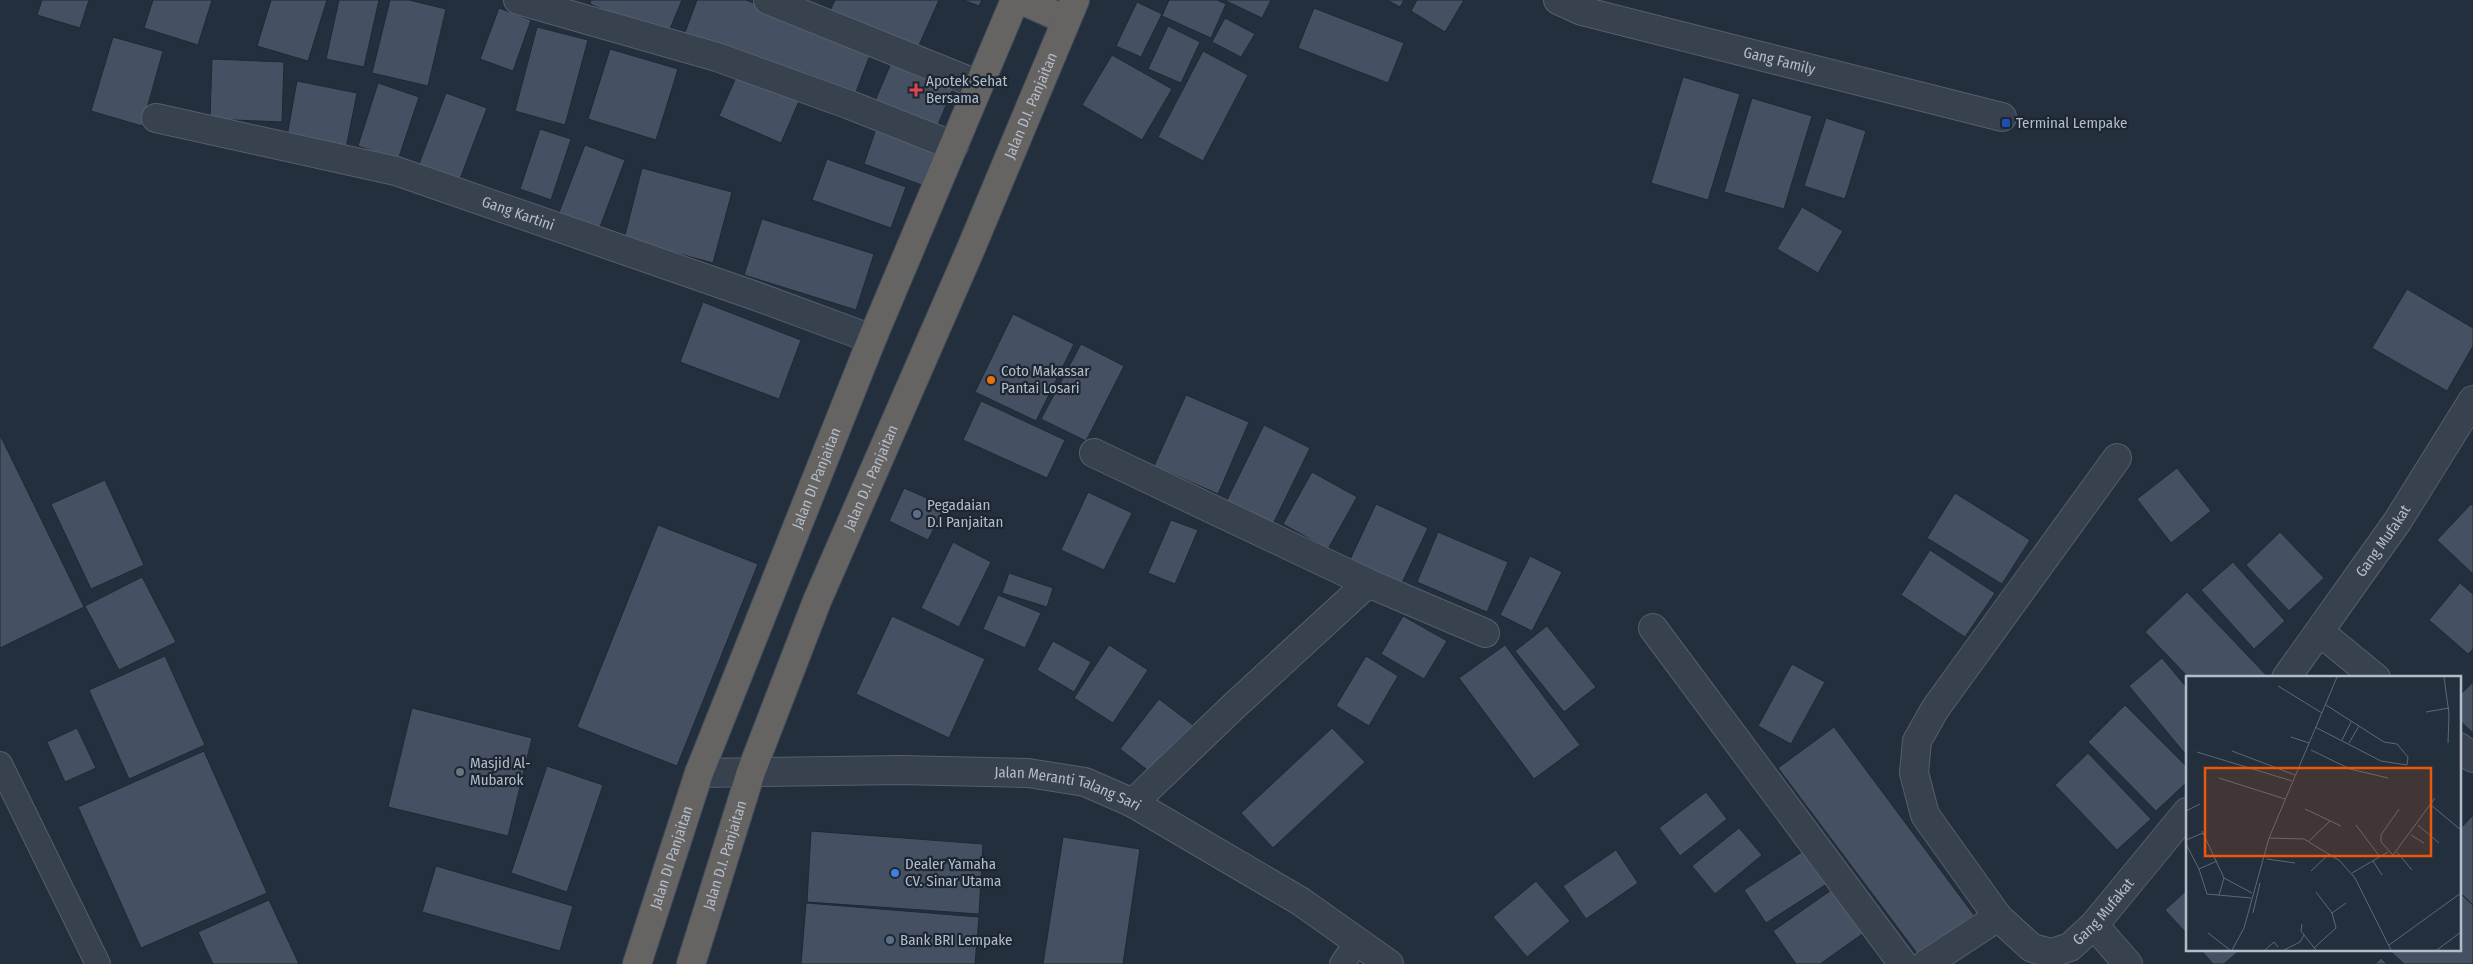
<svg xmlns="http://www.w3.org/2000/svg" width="2473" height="964" font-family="'Fira Sans Condensed',sans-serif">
<rect width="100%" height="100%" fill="#242f3e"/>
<!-- building -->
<path fill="#455162" stroke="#1f2835" d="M42,0H89L80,28L37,15Z
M153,0H212L198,45L144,28Z
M271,0H327L308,61L257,46Z
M339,0H379L364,67L326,59Z
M390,0H409L446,9L428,86L372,73Z
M591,0H682L667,36L590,4Z
M697,0H746L873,47L854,97L684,35Z
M835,0H939L916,52L829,13Z
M963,0H982L979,6Z
M1169,0H1217L1226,4L1211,38L1162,16Z
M1224,0H1271L1262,18Z
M1387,0H1404L1400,7Z
M1417,0H1464L1445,32L1411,11Z
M1137,2L1162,14L1141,57L1116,46Z
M499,8L531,20L513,71L480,59Z
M1314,8L1404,43L1388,83L1298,48Z
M1225,18L1255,34L1241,57L1212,42Z
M1168,26L1200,42L1181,83L1148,69Z
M537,27L588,40L565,125L515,111Z
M113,37L163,51L142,126L91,111Z
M610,49L678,69L656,140L588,119Z
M1203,51L1248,75L1203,161L1158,137Z
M895,54L957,79L937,127L875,101Z
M1112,55L1172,89L1142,140L1082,105Z
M212,59L284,62L282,122L210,119Z
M738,73L799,101L781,143L719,116Z
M1683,77L1740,94L1708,200L1651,183Z
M297,81L357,93L346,148L287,136Z
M378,83L419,97L398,160L358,146Z
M446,93L487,108L458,184L417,169Z
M1752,98L1812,116L1784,209L1724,192Z
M1826,118L1866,131L1845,199L1804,186Z
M878,123L945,146L930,188L864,164Z
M540,129L571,139L551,200L520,189Z
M585,145L625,160L597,235L556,220Z
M827,159L906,187L891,228L812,200Z
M642,168L732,192L713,263L624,239Z
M1802,207L1843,231L1818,273L1777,249Z
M762,219L874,254L856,310L744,275Z
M2407,289L2473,328V346L2447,391L2372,348Z
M703,302L801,340L779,399L680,362Z
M1013,314L1074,344L1036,421L975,392Z
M1081,344L1124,366L1086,441L1041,419Z
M1186,395L1249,422L1218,494L1154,466Z
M981,401L1065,440L1047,478L963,440Z
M1264,425L1310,448L1272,526L1225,504Z
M0,435L84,607L0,648Z
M2177,468L2211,511L2171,543L2137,499Z
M1312,472L1357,497L1328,549L1283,524Z
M105,480L144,565L91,589L51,504Z
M904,488L945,506L928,540L889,521Z
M1088,492L1132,513L1104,570L1061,550Z
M1955,493L2030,540L2002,584L1927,538Z
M1376,504L1428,528L1400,587L1348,564Z
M2471,504L2473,506V574L2437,540Z
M1171,520L1198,530L1175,584L1148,573Z
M658,525L758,564L677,766L577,727Z
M1438,532L1508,562L1487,612L1417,582Z
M2280,532L2324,578L2289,611L2246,565Z
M953,542L991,562L959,627L921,608Z
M1930,550L1995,593L1965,637L1901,595Z
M1530,556L1562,572L1532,631L1500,615Z
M2233,562L2285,621L2254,649L2201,590Z
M1009,573L1053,588L1047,607L1002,593Z
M142,577L176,642L119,670L85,606Z
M2460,583L2473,594V649L2468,654L2429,620Z
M2187,592L2269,678H2189L2145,632Z
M998,595L1041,613L1025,648L983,629Z
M892,616L985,659L949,738L856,694Z
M1403,616L1447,641L1424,679L1381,654Z
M1547,626L1596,687L1564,712L1515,651Z
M1053,641L1091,662L1074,692L1037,670Z
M1109,645L1148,670L1113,723L1074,698Z
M1505,645L1580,745L1534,779L1459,678Z
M165,656L205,745L129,779L89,690Z
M1366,656L1398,676L1369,726L1336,706Z
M2162,658L2187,688V756L2129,686Z
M1792,664L1825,682L1791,744L1758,726Z
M2473,682V733L2459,720V696Z
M1159,699L1193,725L1154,775L1120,749Z
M2125,705L2187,767V782L2156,811L2088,742Z
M412,708L532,738L508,836L388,807Z
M1834,727L1974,915L1919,956L1778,768Z
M77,728L96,768L65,782L47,742Z
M1332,728L1365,762L1273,848L1241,813Z
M204,751L267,893L141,948L78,807Z
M2088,753L2151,819L2117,850L2055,785Z
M547,766L603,785L567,892L511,873Z
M1706,792L1727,819L1680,856L1659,828Z
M2473,815V905L2459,892V830Z
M1739,828L1762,855L1715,894L1692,866Z
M811,831L983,844L979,914L807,902Z
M1063,837L1140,849L1123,964H1043Z
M1811,846L1833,880L1766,923L1744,890Z
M1616,850L1638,883L1586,919L1563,886Z
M436,866L573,906L560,951L422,912Z
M1536,881L1570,921L1527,957L1493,917Z
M1837,886L1868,930L1820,964H1796L1773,931Z
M2187,890V934L2165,910Z
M2459,892L2473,905V964H2404L2389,950H2459Z
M269,900L299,964H213L198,932Z
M806,903L979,917L975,964H801Z
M2201,950H2240L2224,964H2213Z
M2381,958L2387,964H2375Z"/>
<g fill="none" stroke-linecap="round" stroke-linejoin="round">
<!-- service casing -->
<g stroke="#565f6c" stroke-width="26">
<path id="service" d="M0,764L98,964
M1342,964L1358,941"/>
</g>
<!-- minor casing -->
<g stroke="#565f6c" stroke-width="30">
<g id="minor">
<path d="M518,0L717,57L850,105L954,146"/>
<path d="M768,0L979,85"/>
<path id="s1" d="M1558,0L1582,11L2002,117"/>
<path id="s2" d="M156,118L396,171L753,295L872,339"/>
<path d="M1094,453L1368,583L1485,633"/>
<path id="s3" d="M2117,458L1935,709L1917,741L1914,773L1925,815L1998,917L2032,948L2052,953L2070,947L2094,925L2187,812"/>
<path d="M1653,628L1903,964"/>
<path d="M2320,632L2376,678"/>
<path id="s4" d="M2286,678L2397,522L2473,400"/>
<path d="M2459,747L2473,758"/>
<path d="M1133,803L1234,706L1368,583"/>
<path d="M2094,925L2128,964"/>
<path d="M1926,964L1998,917"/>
</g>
</g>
<!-- tertiary casing -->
<g stroke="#565f6c" stroke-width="30">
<g id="tertiary">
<path id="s5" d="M699,773L901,770L1028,773L1085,782L1133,803L1300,901L1389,964"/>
</g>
</g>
<!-- trunk casing -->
<g stroke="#434c59" stroke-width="30">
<g id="trunk">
<path d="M1021,0L1066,20"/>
<path id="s6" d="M637,964L699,773L872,339L1015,0"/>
<path id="s7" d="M691,964L751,772L817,601L969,253L1075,0"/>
</g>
</g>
<!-- service -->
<use href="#service" stroke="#38414e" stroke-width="24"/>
<!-- minor -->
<use href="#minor" stroke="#38414e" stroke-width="28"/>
<!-- tertiary -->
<use href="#tertiary" stroke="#38414e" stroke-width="28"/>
<!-- trunk -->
<use href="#trunk" stroke="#656462" stroke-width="28"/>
</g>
<!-- markers -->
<path fill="#e0444e" stroke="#1d2633" stroke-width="2" d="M913.5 82.5h5v5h5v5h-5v5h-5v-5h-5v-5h5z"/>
<rect fill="#1a4fb4" stroke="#1d2633" stroke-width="2" x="2001" y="118" width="10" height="10" rx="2.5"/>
<circle fill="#e8710a" stroke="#1d2633" stroke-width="2" cx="991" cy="380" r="5"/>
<g fill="#5c6f8a" stroke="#1d2633" stroke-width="2">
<circle cx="917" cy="514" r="5"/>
<circle cx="890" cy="940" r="5"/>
</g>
<circle fill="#6b7280" stroke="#1d2633" stroke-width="2" cx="460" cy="772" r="5"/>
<circle fill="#3f7fe0" stroke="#1d2633" stroke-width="2" cx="895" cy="873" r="5"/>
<g text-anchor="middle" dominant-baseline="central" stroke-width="4.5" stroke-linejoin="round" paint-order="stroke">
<!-- street labels -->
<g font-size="15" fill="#b4bcc9" stroke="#1d2633">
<text stroke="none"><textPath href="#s1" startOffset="230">Gang Family</textPath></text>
<text stroke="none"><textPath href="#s7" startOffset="924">Jalan D.I. Panjaitan</textPath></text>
<text stroke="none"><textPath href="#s2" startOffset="375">Gang Kartini</textPath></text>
<text stroke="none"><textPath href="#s6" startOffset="518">Jalan DI Panjaitan</textPath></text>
<text stroke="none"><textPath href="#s7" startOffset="519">Jalan D.I. Panjaitan</textPath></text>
<text stroke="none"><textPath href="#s4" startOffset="168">Gang Mufakat</textPath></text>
<text stroke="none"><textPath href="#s5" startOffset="371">Jalan Meranti Talang Sari</textPath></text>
<text stroke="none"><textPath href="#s7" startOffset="114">Jalan D.I. Panjaitan</textPath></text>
<text stroke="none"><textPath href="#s6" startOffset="112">Jalan DI Panjaitan</textPath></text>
<text stroke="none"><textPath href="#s3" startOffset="682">Gang Mufakat</textPath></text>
</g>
<!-- poi labels -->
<g font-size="15" fill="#b4bcc9" stroke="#1d2633" text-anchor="start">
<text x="926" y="81">Apotek Sehat<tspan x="926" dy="17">Bersama</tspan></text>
<text x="2016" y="123">Terminal Lempake</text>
<text x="1001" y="371">Coto Makassar<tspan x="1001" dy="17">Pantai Losari</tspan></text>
<text x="927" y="505">Pegadaian<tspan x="927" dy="17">D.I Panjaitan</tspan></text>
<text x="470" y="763">Masjid Al-<tspan x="470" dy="17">Mubarok</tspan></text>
<text x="905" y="864">Dealer Yamaha<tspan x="905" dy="17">CV. Sinar Utama</tspan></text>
<text x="900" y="940">Bank BRI Lempake</text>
</g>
</g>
<!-- overview -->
<g transform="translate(2186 676)">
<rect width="275" height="275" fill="#242f3e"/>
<path fill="none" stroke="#5e6776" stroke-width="1" d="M258,1L263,38L262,67M92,10L136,37M240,36L263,32M129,51L195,85L221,89L222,81L211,68L198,66L140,29M105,61L123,67M156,64L165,46M163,67L173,50M125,74L164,93L202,102M46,75L109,99M11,76L106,105M33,102L99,123M245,129L275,154M119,133L155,150M213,133L195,159V166L207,179L249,122M0,135L14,128M170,149L194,181M232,149L253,167M16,155L38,202L66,217M225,159L238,167M83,162L118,163L154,185L169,202L205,274M0,164L17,157M123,165L144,145M0,168L13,193L21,218L65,222M211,176L226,194M81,183L109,187M187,185L196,199M13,193L31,185M125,195L143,178M166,197L202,176M33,219L38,202M67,237L74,207M146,237L160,227M116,248L115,255L130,274M22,257L44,274M203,269L275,217M128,272L150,252L146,237L130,216M46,274L58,252L83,162L151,1M79,274L88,266L92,271M98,274L114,266L118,259M251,274L275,256"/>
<path fill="#e8590c" fill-opacity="0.15" stroke="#e8590c" stroke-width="2.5" d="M19,92H245V180H19Z"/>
<rect width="275" height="275" fill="none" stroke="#b4bcc9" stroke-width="2.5"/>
</g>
</svg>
